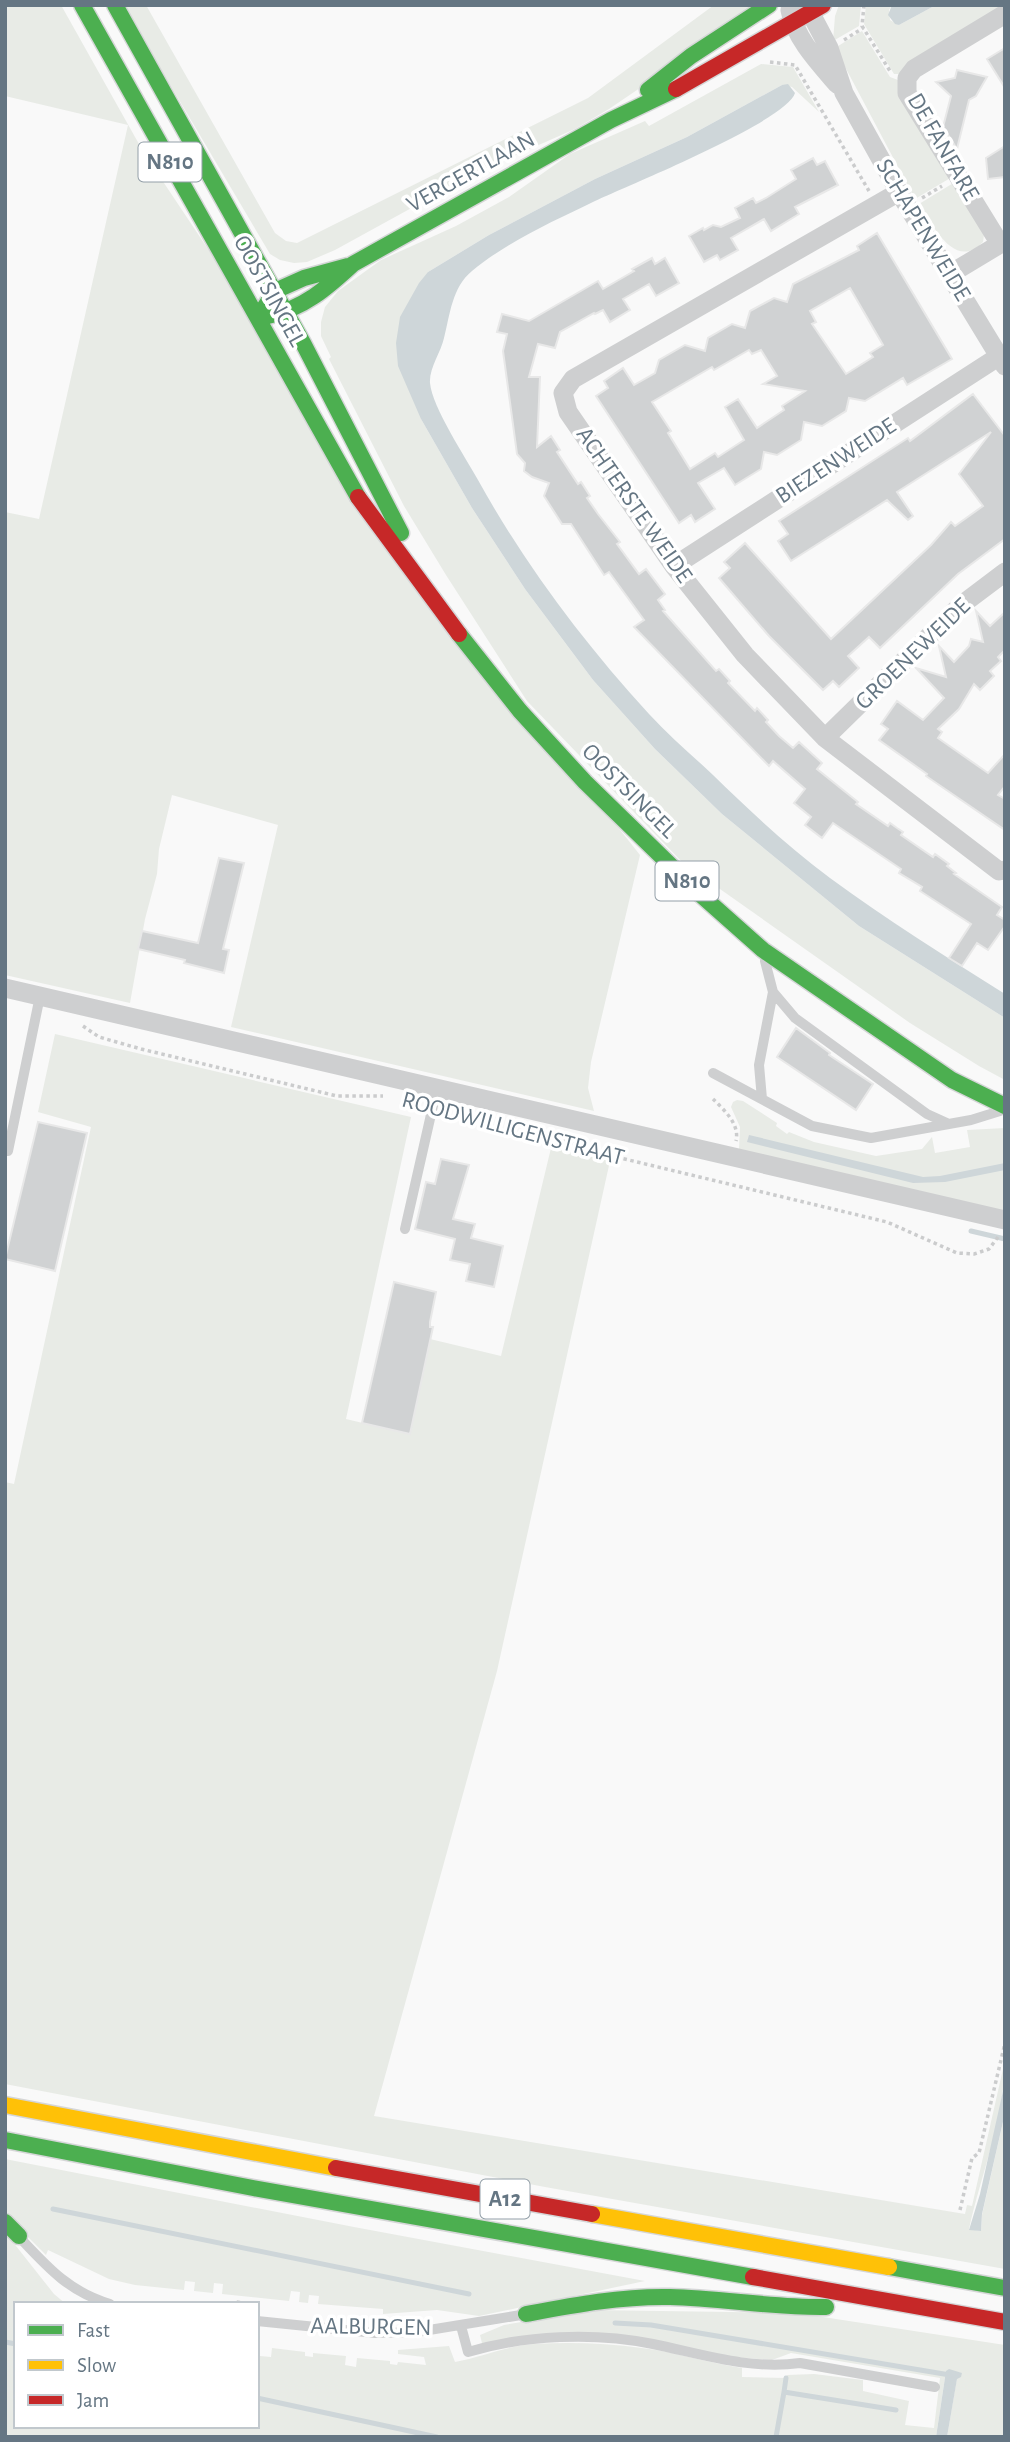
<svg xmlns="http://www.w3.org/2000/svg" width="1010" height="2442" font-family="'Alegreya Sans',sans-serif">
<rect width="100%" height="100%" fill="#f9f9f9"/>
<!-- green -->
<path fill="#e8ebe6" d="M5,5H61L144,153L236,291L343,481L640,855L591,1062L588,1088L594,1111L231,1027L278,825L172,795L159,849L157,874L145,919L130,1003L5,975V512L39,519L128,125L5,96Z
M123,5H146L275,233L286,241L297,243L588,98L714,5H762L609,109L575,129L477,172L335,250L307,262L294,263L280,260L270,254Z
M839,5H861L859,26L833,41L835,16Z
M866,5H892L889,10L890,20L899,25L936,5H1004L905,66L899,74H894L864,24Z
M862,31L890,77L898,80L952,177L915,199L835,48Z
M761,64L793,67L819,112L792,87L782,85L687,137L595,179L489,235L428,272L421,419L472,508L525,589L593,680L655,749L722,814L859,926L1005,1018V1080L979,1066L910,1023L683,863L527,701L446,575L404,506L329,359L331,357L321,336V322L325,307L338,291L381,260L456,226L509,197L570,154L645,121L649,126Z
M955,182L984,235L983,242C955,272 932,224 919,204Z
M55,1034L411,1117L346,1419L409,1434L430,1339L501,1356L551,1148L610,1161L497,1671L374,2116L965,2214L967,2205L972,2206L1005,2060C1005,2117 981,2174 969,2229L981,2231L982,2215L1005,2113V2269L545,2187L5,2084V1482L14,1484L91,1127L38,1112Z
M737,1100L743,1101L777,1123L776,1126L787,1134L789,1132L814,1142L876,1156L922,1149L932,1137L935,1153L970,1147L967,1130L1005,1128V1215L739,1150L740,1127L731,1107L733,1102Z
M5,2159L354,2227L645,2281L479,2316L437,2310L383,2314V2309L318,2304L319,2296L309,2295L308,2303L299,2302L300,2292L291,2291L289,2301L222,2294L223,2284L214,2283L213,2293L194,2291L195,2282L185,2281L184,2290L135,2285L109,2279L48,2250L46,2255L5,2214Z
M5,2232L54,2294L66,2304H16V2426H257V2347H260V2356L271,2357L272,2348L305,2352V2356L313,2357V2353L346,2356L345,2365L356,2367L357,2358L390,2361V2364L397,2365L398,2362L426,2365L424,2357L398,2354V2350L449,2346L455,2362C482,2357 506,2346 534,2344C569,2342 606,2343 642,2348C676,2352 708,2363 742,2368V2377L786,2378L787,2375L814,2374L863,2380V2391L909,2401L905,2425L934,2428L940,2378L791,2353L772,2360L730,2357L648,2339L482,2343L480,2335L504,2325L593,2310L797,2313L1005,2345V2437H947L957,2378L962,2373L946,2371L936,2437H5Z"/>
<!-- water -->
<path fill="#ced6d9" d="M892,5H936L899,25L895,24L888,15Z
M788,84L795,93C787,121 629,185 595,201C554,221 508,241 472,271C452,287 450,315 444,338C441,352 429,368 430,383C432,407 466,458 478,480C525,565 584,643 649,714C669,736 692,755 713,775C750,811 788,847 830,878C886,919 946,957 1005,994V1018L859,926L722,814L655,749L593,680L525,589L472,508L421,419L398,366L396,343L400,317L419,283L428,272L489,235L595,179L687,137L782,85Z
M749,1135L923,1177L940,1176L1005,1163V1170L945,1182L913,1183L747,1142Z
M1005,2082V2113L982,2214L981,2231L969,2230L980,2194Z
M949,2369L962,2373L961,2377L957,2379L947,2437H936L946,2371Z"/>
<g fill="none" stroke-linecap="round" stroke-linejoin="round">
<!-- stream -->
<path stroke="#ced6d9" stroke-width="5" d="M971,1231L1005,1239
M53,2209L469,2294
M615,2323L651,2325L950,2375
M5,2342L16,2344
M786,2378L784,2392L896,2410
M257,2398L437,2437
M776,2437L784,2392"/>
</g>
<!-- building -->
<path fill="#d0d2d3" stroke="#e8e8e8" stroke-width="2" fill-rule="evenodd" d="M1005,48V88L987,59Z
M957,70L987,77L976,96L969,100L957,149L943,127L951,96L936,82L955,78Z
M1005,146V177L988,179L986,158Z
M813,158L817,165L825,161L838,185L795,207L799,214L771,231L764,219L731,238L738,250L720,260L717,255L704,262L689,236L703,228L704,230L713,225L721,227L740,218L735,208L753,198L756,203L766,198L796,179L791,170Z
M877,233L952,359L907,385L903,378L865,401L849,398L846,411L822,426L804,422L801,440L777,455L764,452L761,469L735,485L724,468L698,483L715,509L695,522L691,515L679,523L596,396L608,388L604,381L623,368L634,385L655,373L659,360L685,345L705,351L708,338L732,324L745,328L750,311L774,298L787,302L793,284L859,250L857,246ZM850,288L883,345L870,353L873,357L846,374L812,324L816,322L810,311ZM749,350L752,354L761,350L777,376L763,384L805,391L782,406L784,410L757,428L738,399L725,407L744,440L718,457L715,453L690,469L668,433L671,431L652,402L712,367L714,370Z
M652,258L655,264L665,258L679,283L656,296L649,284L623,299L630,310L610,322L603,310L595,314L594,313L560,332L555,348L538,344L529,377H540L537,447L551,436L560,450L557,452L578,484L581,482L590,496L587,498L598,514L620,542L617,544L639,574L646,569L665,594L658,600L665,610L663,611L716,671L719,669L730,681L728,683L755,711L757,708L768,720L766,722L779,736L793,748L799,742L822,763L817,769L858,802L856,804L888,826L890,823L897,828L903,832L901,835L933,857L935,854L949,864L947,866L956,873L954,874L1002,907L997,915L1005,920V926L988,950L977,943L962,966L949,958L971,924L920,891L922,887L899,873L901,869L833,823L822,838L805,825L811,817L794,803L805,789L773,761L769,766L634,627L644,620L609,572L604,575L571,524H562L544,496L549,483L532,477L524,471L525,463L517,454L503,351L507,334L497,332L502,314L529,321L598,281L603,289L634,271L632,269Z
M973,394L1005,436V539L958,574L880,648L869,637L848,656L859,668L839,687L833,681L823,690L769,636L719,578L730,568L724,562L745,543L831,639L931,545L951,522L955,526L983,506L959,474L991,432L897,492L913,516L908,520L887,500L791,561L778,541L788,534L779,521L908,438L910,441Z
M976,611L990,626L1005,612V650L998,657L1001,661L990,671L994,676L980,690L974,684L959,709L938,729L942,732L938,738L988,773L1005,754V786L998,795L1005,799V830L926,776L927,774L879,740L888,729L881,724L897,701L923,720L944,698L916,668L946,677L939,646L954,662L969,646L971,639L983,642Z
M219,858L244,863L223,949L229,950L224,973L184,963L185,960L138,949L142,931L198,943Z
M796,1028L830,1053L829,1055L873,1084L856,1110L777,1057Z
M38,1122L87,1133L55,1271L5,1259Z
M441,1159L469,1165L453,1219L475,1224L471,1238L503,1246L494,1287L466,1281L470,1264L450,1260L455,1239L415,1229L426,1182L435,1184Z
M394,1282L436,1292L430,1322V1327H433L410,1434L362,1423Z"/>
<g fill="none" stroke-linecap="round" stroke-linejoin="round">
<!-- fast casing -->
<g stroke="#d5d6d7" stroke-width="19">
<path id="fast" d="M82,5L358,497
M115,5L303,343L401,533
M648,90L691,56L769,5
M264,308L275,291L304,278L348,266
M268,316C303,309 327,288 353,264L611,120L676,89
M459,634L520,711L585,782L701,895L763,950L952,1080L1005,1106
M5,2140L253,2188L753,2277
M5,2222L19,2236
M889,2267L1005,2288
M526,2314C574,2305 621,2296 670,2297C722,2298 774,2308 826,2307"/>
</g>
<!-- slow casing -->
<g stroke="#d5d6d7" stroke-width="19">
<path id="slow" d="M5,2105L336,2168
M592,2214L889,2267"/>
</g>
<!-- jam casing -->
<g stroke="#d5d6d7" stroke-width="19">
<path id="jam" d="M676,89L823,5
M358,497L459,634
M336,2168L592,2214
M753,2277L1005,2322"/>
</g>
<!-- path -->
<path stroke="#cbcccd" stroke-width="3.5" stroke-dasharray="3.5 3.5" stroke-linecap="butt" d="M864,5L862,26L890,71
M844,40L863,28
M770,62L795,65L869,191
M922,198L942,186
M83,1026L99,1037L141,1049L337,1096H383
M713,1099C724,1110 740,1124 736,1141
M557,1137L608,1155L887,1222L957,1253L974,1254L989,1249L998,1237
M960,2210L972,2158L979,2153L1005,2043
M238,2304L239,2298"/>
<!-- lane -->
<path stroke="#cecfd0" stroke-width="10" d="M773,992L795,1018L927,1114L949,1124
M713,1073L812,1126L871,1138L971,1120L1000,1111
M762,1099L759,1065L773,992L765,961
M8,1151L40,996
M405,1229L437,1088
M21,2239C49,2269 70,2292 110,2304
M257,2321L375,2333L417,2332L521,2315
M461,2326L468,2352C525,2335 594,2332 653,2344C702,2354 749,2370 800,2363L935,2387"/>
<!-- street -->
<path stroke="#cecfd0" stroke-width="19" d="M802,6L810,12L829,48L844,93L899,192L1005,366
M790,10C795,38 818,62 837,84
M899,192L573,379L563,393L568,412L674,566L745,655L825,738L999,871L1005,870
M1000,244L907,93V78L914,69L1005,14
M950,274L1005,241
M674,566L998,357
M825,738L960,606L1005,572
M5,988L1005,1220"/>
<!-- fast -->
<use href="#fast" stroke="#4caf50" stroke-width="16"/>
<!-- slow -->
<use href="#slow" stroke="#ffc107" stroke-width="16"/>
<!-- jam -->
<use href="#jam" stroke="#c62828" stroke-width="16"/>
</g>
<g text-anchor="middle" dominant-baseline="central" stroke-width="7" stroke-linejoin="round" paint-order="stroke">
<!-- shield labels -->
<g fill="#fff" stroke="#939fa8" stroke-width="2">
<rect x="138.5" y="142.5" width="63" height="39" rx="5"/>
<rect x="655.5" y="861.5" width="63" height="39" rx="5"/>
<rect x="480.5" y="2179.5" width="49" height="39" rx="5"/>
</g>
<g font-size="23" font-weight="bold" fill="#657683">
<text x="170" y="162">N810</text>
<text x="687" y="881">N810</text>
<text x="505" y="2199">A12</text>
</g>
<!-- street labels -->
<g font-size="24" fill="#657683" stroke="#fff">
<text transform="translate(943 147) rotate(60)">DE FANFARE</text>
<text transform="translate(471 172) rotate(-29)">VERGERTLAAN</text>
<text transform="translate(923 230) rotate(59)">SCHAPENWEIDE</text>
<text transform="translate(269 291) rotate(61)">OOSTSINGEL</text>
<text transform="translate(836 461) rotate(-33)">BIEZENWEIDE</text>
<text transform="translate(634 505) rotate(55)">ACHTERSTE WEIDE</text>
<text transform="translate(913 654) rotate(-44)">GROENEWEIDE</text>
<text transform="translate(629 791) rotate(45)">OOSTSINGEL</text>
<text transform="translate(513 1129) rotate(15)">ROODWILLIGENSTRAAT</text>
<text transform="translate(371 2327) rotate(1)">AALBURGEN</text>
</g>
</g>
<!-- border -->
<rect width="1010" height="2442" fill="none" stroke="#657683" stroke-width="14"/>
<!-- legend -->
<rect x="14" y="2302" width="245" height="126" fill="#ffffff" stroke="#c1c8cd" stroke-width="2"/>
<rect x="28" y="2325" width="35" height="10" fill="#4caf50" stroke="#c1c8cd" stroke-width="2"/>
<text x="77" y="2337" font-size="21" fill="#657683">Fast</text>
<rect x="28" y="2360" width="35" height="10" fill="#ffc107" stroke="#c1c8cd" stroke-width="2"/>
<text x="77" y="2372" font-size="21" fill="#657683">Slow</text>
<rect x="28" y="2395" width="35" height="10" fill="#c62828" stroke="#c1c8cd" stroke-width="2"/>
<text x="77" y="2407" font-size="21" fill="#657683">Jam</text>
</svg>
